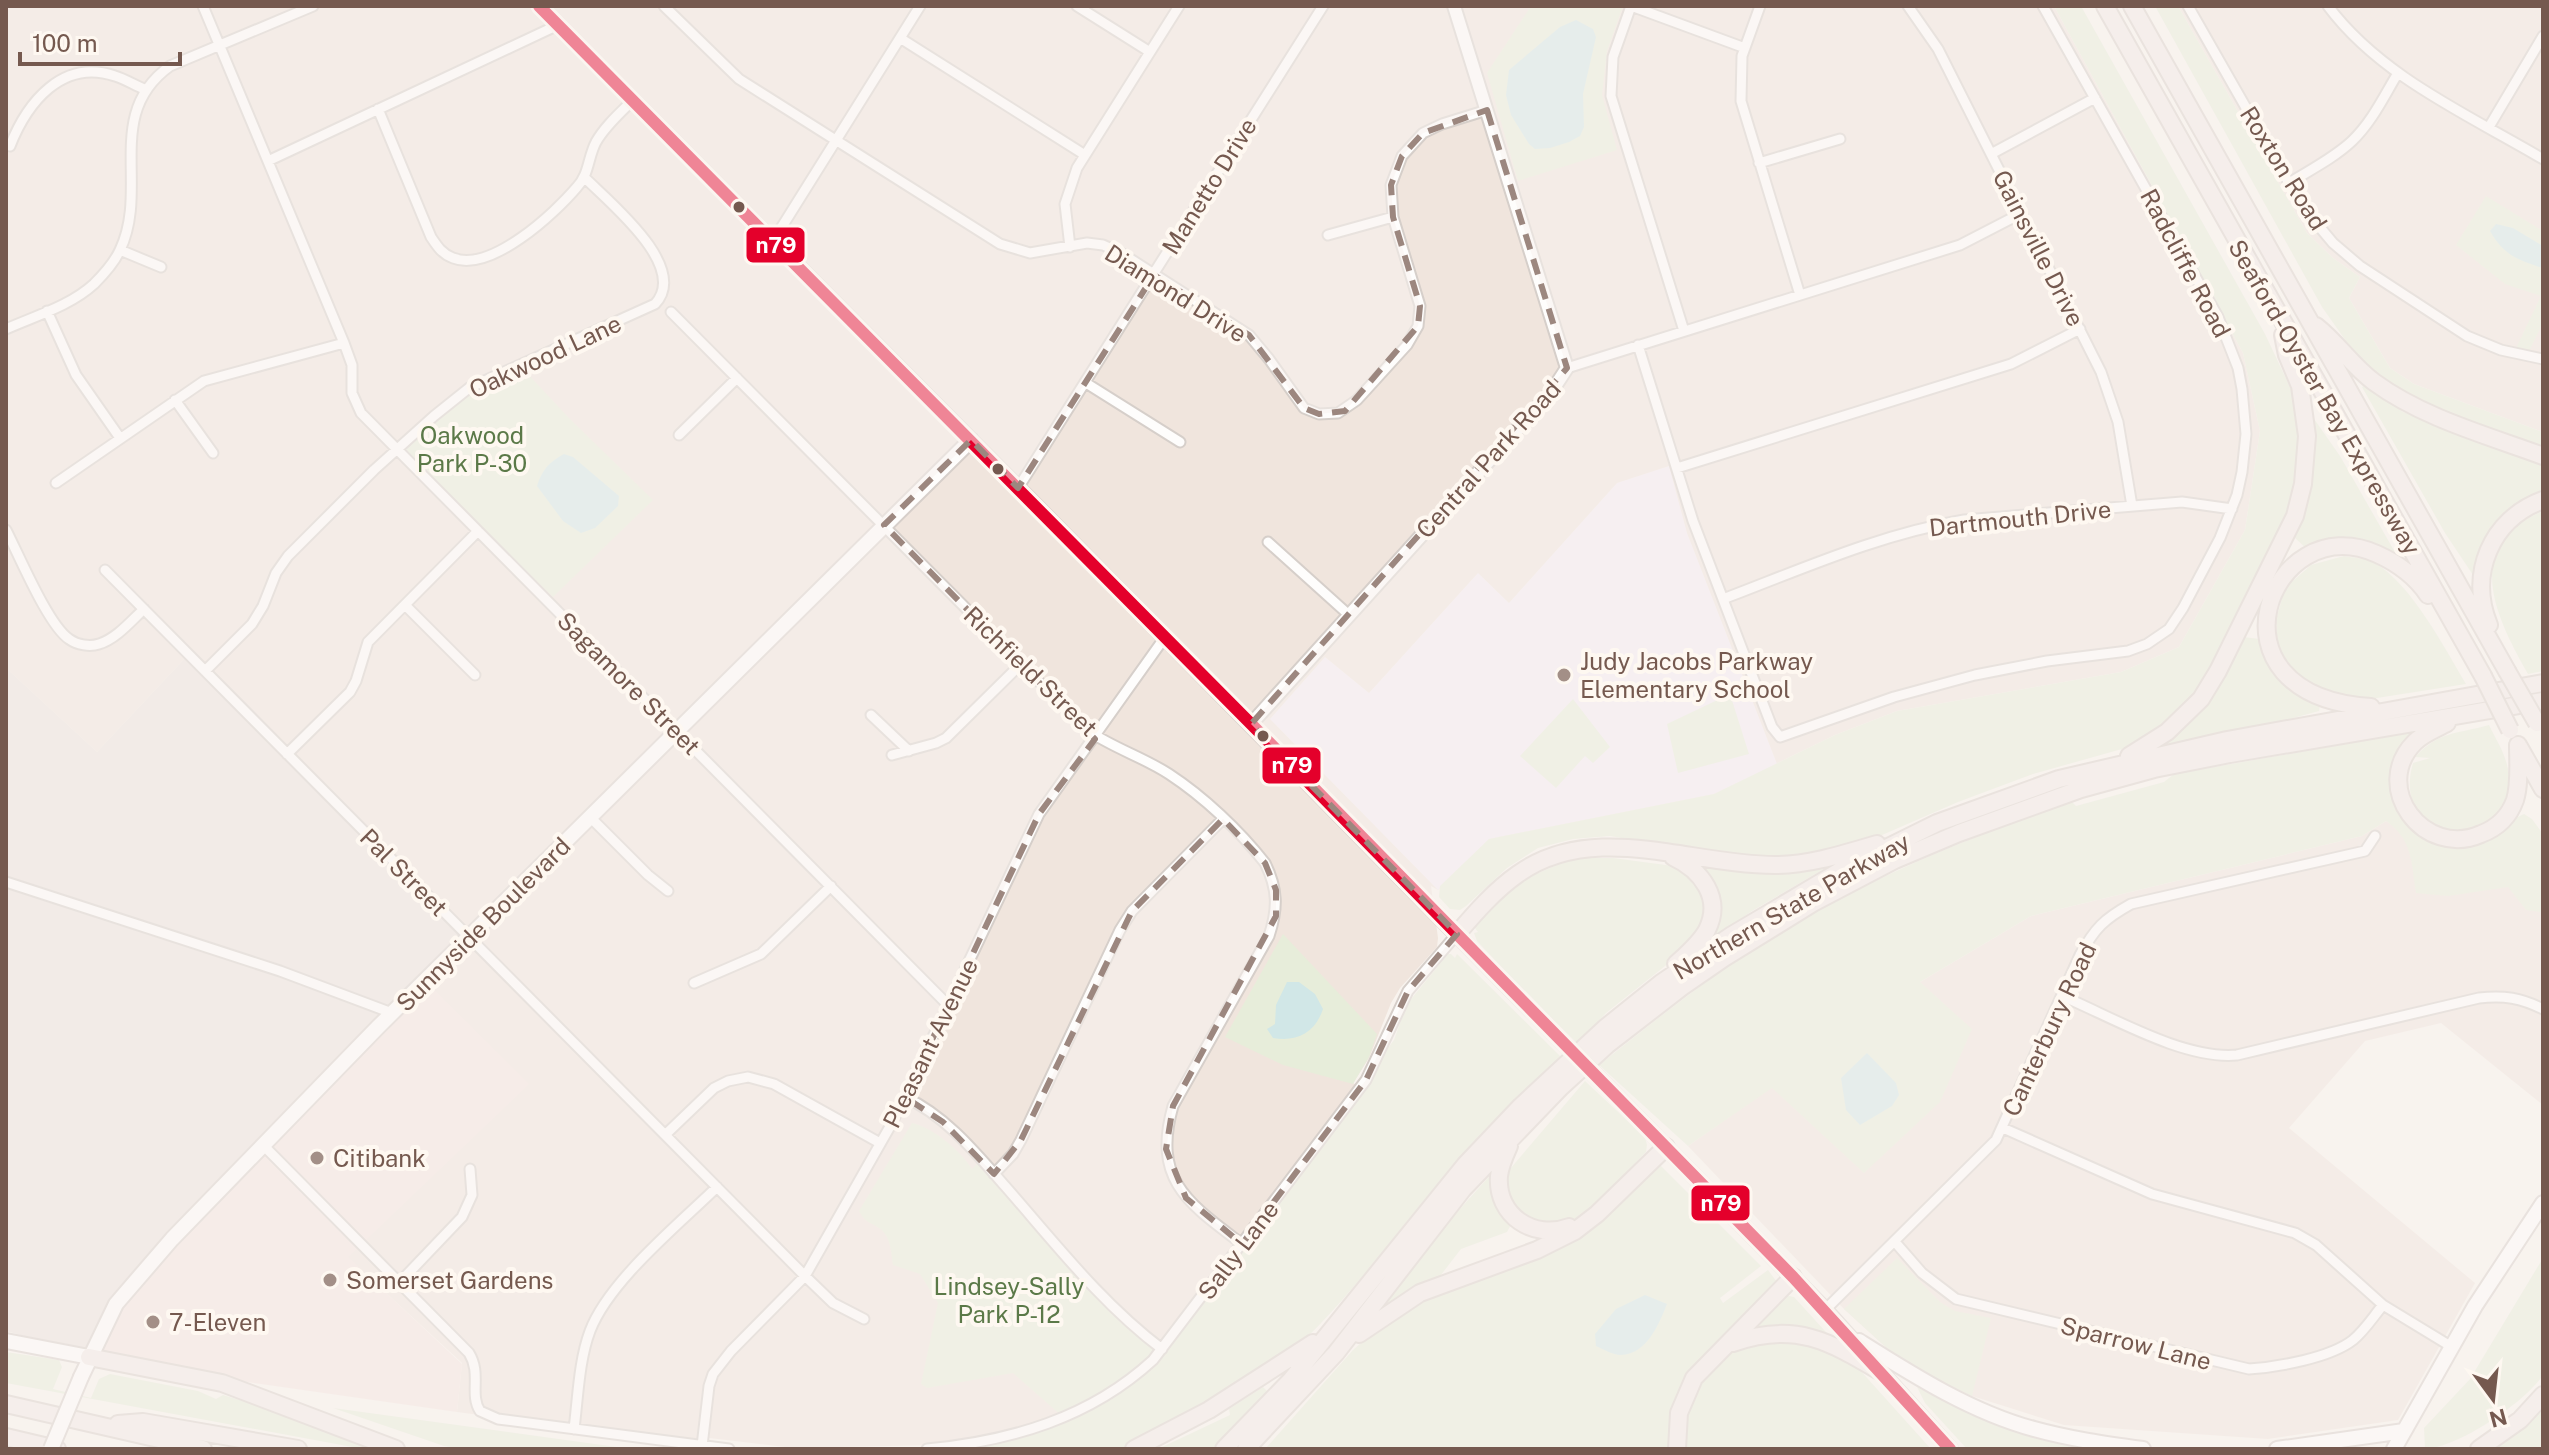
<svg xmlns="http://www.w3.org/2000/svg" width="2549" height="1455" font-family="'Public Sans',sans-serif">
<rect width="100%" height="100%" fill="#f8f3ee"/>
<!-- residential -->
<path fill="#f0e5dd" d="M6,6H2054L2243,353L2260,431L2245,530L2179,647L2121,672L1897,711L1835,735L1714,794L1489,839L1438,890L1431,886L1438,938L1437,947L1400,988L1391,1003L1369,1058L1353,1083L1359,1087L1159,1349L1112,1390L1031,1429L937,1445L793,1448L701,1437L700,1444L457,1412L462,1363L347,1257L426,982L189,654L97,752L6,668Z
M2178,6H2543V432L2414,384L2390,368L2349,298L2360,277L2333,258L2307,233Z
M2386,821L2399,830L2407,841L2543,894V1105L2441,1023L2365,1041L2289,1128L2475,1283L2398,1420L2268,1439L2064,1425L1972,1396L1936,1379L1890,1351L1844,1309L1688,1146L1920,982L2031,916L2362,836Z"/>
<!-- commercial -->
<path fill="#f4e5e0" d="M426,982L529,1084L348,1257L462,1364L457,1412L226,1379L87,1353L117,1301Z"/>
<!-- industrial -->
<path fill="#eae2dd" d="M189,654L471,937L172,1237L87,1353L6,1331V668L97,752Z"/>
<!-- education -->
<path fill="#f4ecf4" d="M1669,466L1687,533L1777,764L1714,794L1489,839L1438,890L1270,719L1325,657L1369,693L1478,573L1509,603L1617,483Z"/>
<!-- green -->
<path fill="#e7edda" d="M1531,6H1623L1607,51L1602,95L1617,150L1518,181L1487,73Z
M2054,6H2081L2265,334L2291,389L2301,429L2296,490L2284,529L2199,695L2146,740L2122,749L2033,774L1958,802L1866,842L1782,860L1738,858L1610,836L1573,839L1538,848L1507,868L1466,906L1460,910L1450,909L1439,897L1440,886L1489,839L1714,794L1835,735L1897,711L2121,672L2179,647L2245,530L2260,431L2243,353Z
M2155,6H2178L2307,233L2333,258L2360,277L2349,298L2390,368L2414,384L2543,432V451L2418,404L2367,371L2322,307Z
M2486,196L2543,231V323L2528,353L2515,350L2541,296L2505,284L2456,245Z
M525,371L569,418L653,500L553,597L403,450L470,391Z
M2365,385L2403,412L2543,464V494C2498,509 2485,534 2475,578L2445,533L2362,387Z
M2312,416L2340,456L2396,554L2392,556L2308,550L2295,538L2313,472Z
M2543,511V671L2528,674C2496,617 2460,546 2543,511Z
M2344,556C2354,558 2367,558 2375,563C2412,585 2444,647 2466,684L2358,701L2319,693L2294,672L2278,649L2276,620L2285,588L2311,565Z
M2243,637L2260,639C2273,675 2283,691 2320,704L2319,711L2267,725L2166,746L2165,740C2203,710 2223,681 2243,637Z
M1730,694L1749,754L1678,773L1667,724Z
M1573,699L1610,747L1593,763L1585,756L1556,788L1520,756Z
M2489,725C2496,740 2504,750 2508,769C2525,850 2387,852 2413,763L2430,758L2415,757C2439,731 2457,734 2489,725Z
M2420,731C2412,738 2399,748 2395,758C2378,805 2419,851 2466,847C2493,845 2503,823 2524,814L2532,819L2543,834V912L2526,910L2508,887L2448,896L2416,893C2411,862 2413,840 2386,821L2362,836L2031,916L1920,982L1972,1029L1940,1102L1864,1173L1772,1088L1688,1146L1599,1065C1664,1013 1730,960 1803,919C1888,871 1979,833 2072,802L2076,806L2164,782L2174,774Z
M1580,858H1613L1681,867L1704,895L1707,912L1694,943L1606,1013L1578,1044L1520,987L1477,941L1474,933L1478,932L1474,927C1499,890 1538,869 1580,858Z
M1829,862V866L1752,911L1706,943C1729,913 1721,891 1699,864Z
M1283,934L1377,1034L1369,1057L1353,1084L1283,1065L1225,1037Z
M1448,954H1451L1455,958L1457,954L1561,1057C1515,1103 1468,1148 1426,1198C1379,1255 1341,1308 1285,1358L1280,1353L1253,1380L1171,1427L1119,1449H953L1063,1417L1013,1373L927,1388L921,1384L938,1303L920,1274L893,1265C891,1252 891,1236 879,1228C869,1222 865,1222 859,1211L912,1123C932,1127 961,1151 972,1169L981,1160L1120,1317L1160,1349L1394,1040L1407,1004Z
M1585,1081L1645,1137L1647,1145L1646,1152C1620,1178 1591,1219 1554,1227C1546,1229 1536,1226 1529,1225L1505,1196L1506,1168L1510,1169Z
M1658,1163L1761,1266L1720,1298L1723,1303L1768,1270L1777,1282L1776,1287L1690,1373L1670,1449H1265L1353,1350L1382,1324L1416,1300L1522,1262Z
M1494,1171L1513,1221L1507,1232L1461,1249L1437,1280L1378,1315C1410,1262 1453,1217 1494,1171Z
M1897,1258L1940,1302L1955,1311L1991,1318L1972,1396L1936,1379L1890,1351L1844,1309Z
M2543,1258V1375C2524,1403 2459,1447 2425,1449L2424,1428L2470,1379Z
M1784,1295L1794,1297L1835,1342L1756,1329L1754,1325Z
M1788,1338L1827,1345L1859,1369L1931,1449H1684C1676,1406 1709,1358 1750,1344C1761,1340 1776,1340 1788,1338Z
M6,1352L59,1360L62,1367L53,1389L91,1398L99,1379L110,1374L198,1391L216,1399L223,1395L263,1407L363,1446V1449L6,1383Z
M1263,1387L1269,1393L1215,1449H1158L1230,1415L1229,1409Z
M1917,1387C1968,1415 2027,1439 2084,1449H1967L1925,1403Z
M2543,1406V1448L2488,1449Z
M333,1408L631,1449H462L444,1446Z"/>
<!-- water -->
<path fill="#d1e7e7" d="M1576,20L1593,29L1596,37L1583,94L1584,127L1580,136L1569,142L1550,148L1535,149L1529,144L1511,115L1506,95L1509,70L1560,27Z
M2496,224L2513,228L2543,246V268C2517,260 2504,255 2490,231Z
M564,454L573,457L619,496L618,506L595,528L581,533L563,521L537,486C542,470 549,462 564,454Z
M1287,982H1299L1315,994L1323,1009C1315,1033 1297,1042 1273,1038L1267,1029L1275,1024L1276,1005Z
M1867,1053L1896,1083L1899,1095L1892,1106L1860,1125L1846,1110L1841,1078Z
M1645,1295L1667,1304C1659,1324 1647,1354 1621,1355C1613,1355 1603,1349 1596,1346L1595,1334L1616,1309Z"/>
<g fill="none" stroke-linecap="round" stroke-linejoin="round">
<!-- minor casing -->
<g stroke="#d6cfca" stroke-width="13">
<path id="minor" d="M203,6L344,343L352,365V393L361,413L949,1006
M664,6L739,79L1000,244L1030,253L1087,243L1103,245L1121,253L1249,335L1269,359L1304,408L1319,414L1338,413L1357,400L1407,345L1418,326L1420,306L1393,217L1391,185L1402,156L1423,133L1442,124L1487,110
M1077,6L1150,52
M1631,6L1613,57L1611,96L1684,331
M1631,6L1745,48
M1760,6L1742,56L1741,101L1800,295
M1908,6L1938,49L2101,372L2118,422L2132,506
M2188,6L2302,206L2333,243L2360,266L2467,336L2501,350L2543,359
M2328,6C2381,77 2469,115 2543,159
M900,38L1085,155
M378,109L431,237C437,246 442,254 453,258C491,273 555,213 577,187C589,175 588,157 596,142C605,126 620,113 633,100
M2489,127L2543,36
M10,146C27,103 62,58 115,76C125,79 134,85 144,89
M1991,154L2095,98
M268,161L558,25
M1759,163L1840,139
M2289,183C2310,170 2334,158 2352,141C2372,122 2384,96 2398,73
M1328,235L1393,217
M773,241L920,6
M1070,247L1065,204L1077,168L1179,6
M120,250L161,267
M47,311L76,375L120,438
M671,312L1087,730C1113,748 1143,757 1169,774C1204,797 1239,830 1265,863C1278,889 1278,909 1269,936L1173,1106C1152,1180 1188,1203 1242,1244
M6,329C35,316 70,306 94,284C103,275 115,261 120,250C150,187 103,114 170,66L313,6
M1638,345L1693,521L1772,727L1780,737L1894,697L1975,675L2047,661L2128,651L2147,644L2169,629L2183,608L2220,538L2237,495L2242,472L2246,434L2242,389L2238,368L2218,317L2043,6
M1567,368L1960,245L2022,213
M1086,383L1180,442
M175,400L213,453
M679,435L737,378
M1677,468L2011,364L2080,329
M56,483L204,381L344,343
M1018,488L1323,6
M6,530C19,555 48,625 69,639C77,645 90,647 99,644C116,639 131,621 144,609
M1268,542L1349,615
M105,570L805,1276L833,1303L864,1319
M1723,599C1802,569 1880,534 1964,520L2182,502L2232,509
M405,605L475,675
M205,671L252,624L263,606L276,573L288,556L374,470L434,416L469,388L655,304C690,267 609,202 584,177
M871,715L909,751
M287,754L350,692L356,681L368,642L478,531
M892,755L936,743L946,738L1021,664
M590,817L648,875L668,891
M6,882L280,971L392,1013
M694,983L761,954L831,886
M2062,996C2112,1017 2184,1060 2237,1055L2479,998C2504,995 2521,998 2543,1009
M905,1097C946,1116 976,1153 1005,1186C1055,1243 1102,1304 1162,1349
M2003,1128L2152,1194L2295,1233L2316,1245L2383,1305L2452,1347
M666,1134L714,1088L728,1081L748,1077L774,1084L880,1143
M263,1145L469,1353C482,1374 469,1394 480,1411L498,1419L729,1449
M994,1174L1013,1154L1021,1140L1120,930L1132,911L1223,819
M1895,1242L1922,1273L1956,1299L2249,1369C2278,1367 2330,1358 2353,1340C2365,1330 2373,1317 2383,1305
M400,1282L462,1217L472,1195L470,1169
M1825,1310L1996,1140L2080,955C2095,928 2104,919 2131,904L2365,851L2375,836
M574,1429C578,1397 579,1360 590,1331C609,1281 678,1225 717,1187
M702,1446L709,1386L713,1374L731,1351L805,1276L892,1123L1039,814L1165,637
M927,1449C1011,1441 1090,1418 1153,1360L1366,1080L1408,991L1457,934"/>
</g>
<!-- tertiary casing -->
<g stroke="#d6cfca" stroke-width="16">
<path id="tertiary" d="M1251,724L1552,391L1567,368L1454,6"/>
</g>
<!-- secondary casing -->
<g stroke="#d7cfca" stroke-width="18">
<path id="secondary" d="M539,6L1018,488L1553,1032
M1612,1092L1825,1310L1950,1449
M6,1341L89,1357
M1859,1341C1913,1375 1971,1412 2034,1429C2070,1439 2106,1444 2143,1449
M81,1377L116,1304L172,1239L378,1027L971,440
M2277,1449L2404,1431
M2394,1449L2475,1306L2543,1203"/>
</g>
<!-- motorway casing -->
<g stroke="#d9d0cb" stroke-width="20">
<path id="motorway" d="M2105,6L2483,676
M2132,6L2507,671
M2316,326C2338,343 2351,365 2374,382C2423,418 2486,435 2543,456
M2489,625C2468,574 2491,519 2543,500
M2371,707C2197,696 2270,506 2377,554C2397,563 2416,577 2428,595
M2447,723C2436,729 2424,733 2415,742C2370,787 2424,859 2481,834C2497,828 2509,817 2515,800C2520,784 2518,763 2518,745
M2518,745L2543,789
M2129,756L2167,732L2201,699L2218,671L2295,516L2303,484L2307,436L2300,386L2287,355L2283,335
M1673,857C1701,870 1723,898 1707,930C1700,943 1687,954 1676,964
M1457,934C1475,913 1495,890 1518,874C1594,820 1690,865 1775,865C1809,865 1843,854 1877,844
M1509,1146C1505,1155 1500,1166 1499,1176C1496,1216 1534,1240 1569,1227
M1359,1334L1420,1293L1537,1250L1575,1231L1597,1214L1666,1147
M1733,1343C1794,1321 1829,1341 1881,1372
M89,1357L222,1383L396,1449
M6,1404L203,1449
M118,1424L143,1422L298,1449
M6,1437L57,1449
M1134,1449L1209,1410L1313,1343
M1224,1449L1291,1380L1465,1165L1521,1106L1605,1028L1661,983L1732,935L1840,871L1937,823L2059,779L2227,740L2543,683
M1246,1449L1336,1353L1463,1189L1561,1087L1607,1045L1682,987L1724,958L1813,903L1895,860L1959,833L2081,789L2154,769L2230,754L2543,701
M1677,1449L1679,1413L1694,1378L1793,1277
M2479,1449L2520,1420L2543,1395"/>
</g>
<!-- minor -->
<use href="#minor" stroke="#fefdfc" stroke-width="9"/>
<!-- tertiary -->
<use href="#tertiary" stroke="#fefdfc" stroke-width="12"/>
<!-- secondary -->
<use href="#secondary" stroke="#fefdfc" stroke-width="14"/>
<!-- motorway -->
<use href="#motorway" stroke="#f1e9e6" stroke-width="16"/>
<!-- secondary-bridge casing -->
<g stroke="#d7cfca" stroke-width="18" stroke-linecap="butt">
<path id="secondary-bridge" d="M1553,1032L1612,1092
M51,1449L81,1377"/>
</g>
<!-- motorway-bridge casing -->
<g stroke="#d9d0cb" stroke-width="20" stroke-linecap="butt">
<path id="motorway-bridge" d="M2507,671L2537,723
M2483,676L2510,730"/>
</g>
<!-- secondary-bridge -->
<use href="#secondary-bridge" stroke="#fefdfc" stroke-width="14"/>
<!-- motorway-bridge -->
<use href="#motorway-bridge" stroke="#f1e9e6" stroke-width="16"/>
<!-- bus-1 casing -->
<g stroke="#fef8f1" stroke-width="18">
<path id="bus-1" d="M539,6L1258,731L1793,1277L1950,1449"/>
</g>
<!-- bus-1 -->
<use href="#bus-1" stroke="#e4002b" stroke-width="12"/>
</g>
<!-- marked area -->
<path d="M0 0H2549V1455H0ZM1487,110L1567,368L1251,724L1457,934L1408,991L1366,1080L1242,1244L1186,1198L1166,1149L1173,1106L1276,916V890L1265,863L1223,819L1132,911L1021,1140L994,1174L943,1122L905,1097L1039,814L1095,739L884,525L971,440L1018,488L1154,275L1249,335L1304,408L1319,414L1345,411L1418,326L1420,306L1393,217L1391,185L1402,156L1423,133Z" fill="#f8f3ee" fill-opacity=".55" fill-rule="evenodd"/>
<path fill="none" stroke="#9c877f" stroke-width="6" stroke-dasharray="16 10" stroke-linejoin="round" d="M1487,110L1567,368L1251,724L1457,934L1408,991L1366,1080L1242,1244L1186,1198L1166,1149L1173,1106L1276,916V890L1265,863L1223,819L1132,911L1021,1140L994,1174L943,1122L905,1097L1039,814L1095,739L884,525L971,440L1018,488L1154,275L1249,335L1304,408L1319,414L1345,411L1418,326L1420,306L1393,217L1391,185L1402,156L1423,133Z"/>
<!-- markers -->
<g fill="#75594f" stroke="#fef8f1" stroke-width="3">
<circle cx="739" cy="207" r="7"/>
<circle cx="998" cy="469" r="7"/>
<circle cx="1263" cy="736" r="7"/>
</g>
<g fill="#a38f87" stroke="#fef8f1" stroke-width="3">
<circle cx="1564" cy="675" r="8"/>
<circle cx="317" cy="1158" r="8"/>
<circle cx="330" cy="1280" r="8"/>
<circle cx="153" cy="1322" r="8"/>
</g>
<g text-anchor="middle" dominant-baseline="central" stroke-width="8" stroke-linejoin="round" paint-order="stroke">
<!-- street labels -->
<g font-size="24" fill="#75594f" stroke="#fef8f1">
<text transform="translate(2284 168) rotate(58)">Roxton Road</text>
<text transform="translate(1209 186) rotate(-58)">Manetto Drive</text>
<text transform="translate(2039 248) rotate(63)">Gainsville Drive</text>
<text transform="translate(2186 263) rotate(62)">Radcliffe Road</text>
<text transform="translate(1176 293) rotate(32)">Diamond Drive</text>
<text transform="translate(545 356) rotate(-25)">Oakwood Lane</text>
<text transform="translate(2325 397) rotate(60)">Seaford-Oyster Bay Expressway</text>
<text transform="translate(1488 459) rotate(-48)">Central Park Road</text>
<text transform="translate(2020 518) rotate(-6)">Dartmouth Drive</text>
<text transform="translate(1031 671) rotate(44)">Richfield Street</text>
<text transform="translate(629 683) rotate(45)">Sagamore Street</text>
<text transform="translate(404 872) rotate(45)">Pal Street</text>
<text transform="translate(1791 906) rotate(-30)">Northern State Parkway</text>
<text transform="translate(483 924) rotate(-45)">Sunnyside Boulevard</text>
<text transform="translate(2049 1029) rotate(-65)">Canterbury Road</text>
<text transform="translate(930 1043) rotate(-64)">Pleasant Avenue</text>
<text transform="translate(1238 1250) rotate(-53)">Sally Lane</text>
<text transform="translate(2136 1343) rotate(14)">Sparrow Lane</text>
</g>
<!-- park labels -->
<g font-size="24" fill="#5b7948" stroke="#fef8f1">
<text x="472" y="435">Oakwood<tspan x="472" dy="28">Park P-30</tspan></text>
<text x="1009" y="1286">Lindsey-Sally<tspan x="1009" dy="28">Park P-12</tspan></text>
</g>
<!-- poi labels -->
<g font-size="24" fill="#75594f" stroke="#fef8f1" text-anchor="start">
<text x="1580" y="661">Judy Jacobs Parkway<tspan x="1580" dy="28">Elementary School</tspan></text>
<text x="333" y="1158">Citibank</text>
<text x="346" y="1280">Somerset Gardens</text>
<text x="169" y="1322">7-Eleven</text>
</g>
</g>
<g stroke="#fef8f1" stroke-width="3">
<rect x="745" y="226" width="61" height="38" rx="8" fill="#e4002b"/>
<rect x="1261" y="746" width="61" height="39" rx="8" fill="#e4002b"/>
<rect x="1690" y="1184" width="61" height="38" rx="8" fill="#e4002b"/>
</g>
<g font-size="22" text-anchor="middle" font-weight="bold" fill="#fff">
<text x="776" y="253">n79</text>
<text x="1292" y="773">n79</text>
<text x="1721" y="1211">n79</text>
</g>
<!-- border -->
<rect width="2549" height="1455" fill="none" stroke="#75594f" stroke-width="16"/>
<!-- north arrow -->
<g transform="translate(2493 1399) rotate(165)" stroke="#fef8f1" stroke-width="6" paint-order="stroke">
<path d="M0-6L14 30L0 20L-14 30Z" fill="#75594f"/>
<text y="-12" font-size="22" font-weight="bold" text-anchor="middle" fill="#75594f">N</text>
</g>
<!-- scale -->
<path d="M20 52v12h160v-12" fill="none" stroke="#75594f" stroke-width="4"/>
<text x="32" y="52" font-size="24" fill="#75594f" stroke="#fef8f1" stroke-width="6" paint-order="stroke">100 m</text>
</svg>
